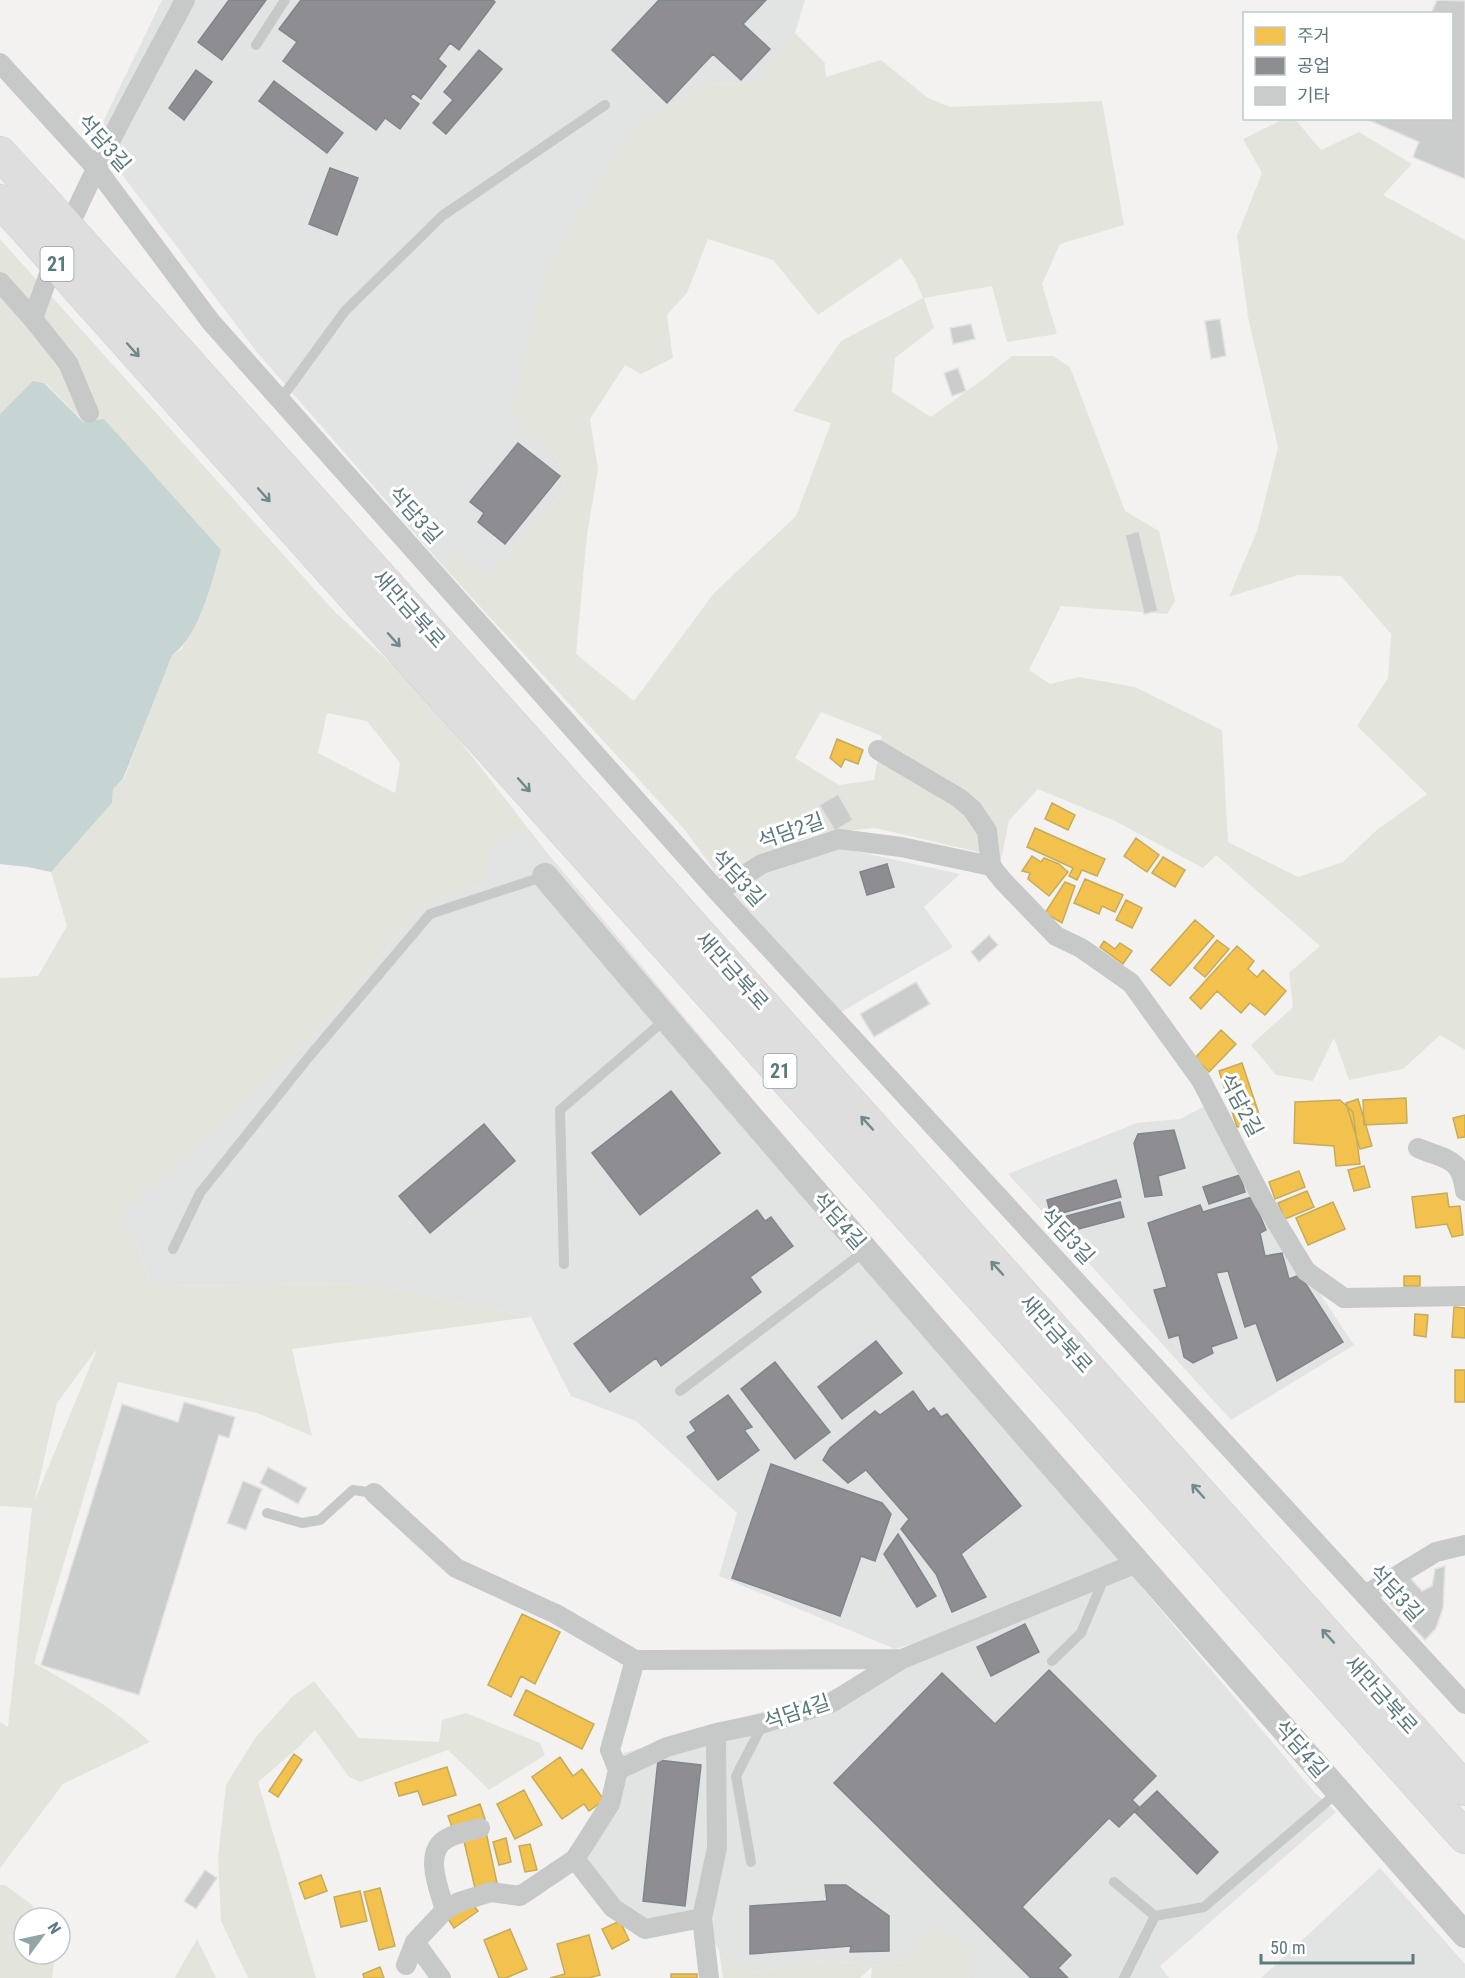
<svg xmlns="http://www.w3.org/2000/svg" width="1465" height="1978" font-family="'Roboto Condensed','Noto Sans KR',sans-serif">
<rect width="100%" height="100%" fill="#f3f2f0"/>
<!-- built -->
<path fill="#e2e4e3" d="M162,0H805L795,33L755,84L707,83L633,128L598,186L512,415L558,459L566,489L487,577L457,550L442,565L256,351L123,176L99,130Z
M516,828L545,850L846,1211L1133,1577L1315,1793L1336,1812L1160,1966L1169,1978H968L972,1968L903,1962L872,1966L858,1963L808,1961L756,1973L719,1950L695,1912L649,1922L610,1914L570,1854L607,1793L621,1754L828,1692L902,1659L1116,1583L895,1649L719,1576L737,1513L636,1421L571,1396L531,1317L368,1284L152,1286L136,1240L118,1218L310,1039L427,902L486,883L487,847Z
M841,848L960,874L924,907L953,947L841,1012L734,894L750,879Z
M1207,1105L1237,1168L1354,1345L1231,1420L1008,1174L1137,1123L1180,1119Z
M1380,1868L1465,1964V1978H1261Z"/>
<!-- green -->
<path fill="#e3e5dd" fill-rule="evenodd" d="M795,33L825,63L826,77L881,60L928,98L950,107L1102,101L1124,225L1060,244L1042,284L1057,334L1007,342L992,286L924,298L934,328L895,358L892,392L931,417L982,380L1012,356H1053L1070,367L1125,511L1159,531L1175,601L1167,614L1061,606L1029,670L1050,684L1079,677L1135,687L1222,730L1228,842L1298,877L1343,862L1378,829L1427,794L1357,726L1388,678L1391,634L1341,576L1298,575L1229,597L1257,531L1278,447L1248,317L1237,236L1262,173L1243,139L1284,119H1295L1321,150L1359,132L1412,164L1383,195L1465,240V1050L1440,1035L1403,1069L1349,1080L1334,1038L1313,1081L1276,1075L1251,1045L1293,1007L1289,973L1320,946L1216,855L1203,868L1115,821L1038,789L1009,821L1000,865L978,852L875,828L814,834L719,877L685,830L442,565L457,550L487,577L566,489L558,459L512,415L526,348L550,259L633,128L707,83L755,84ZM708,239L773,260L818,315L901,258L915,279L923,298L841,341L793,411L831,423L796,516L714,593L634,701L576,654L587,535L598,469L590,419L625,365L641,374L673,358L667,315L687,293ZM821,712L882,736L874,780L839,785L795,758Z
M0,239L334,611L422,692L545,850L516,829L488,847L486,883L427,902L310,1039L119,1218L136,1240L152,1286L368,1284L531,1317L292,1349L312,1436L257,1413L118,1382L34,1663C76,1686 115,1709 150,1742L63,1784L0,1868V1722L8,1727L32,1508L0,1506V978L38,976L67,926L51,872L112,803L113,789L124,779L164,673L172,655L182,649L215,569L84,422L45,383L34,381L0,414ZM327,713L367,721L400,763L395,793L318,753ZM97,1349L34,1502V1503L57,1403Z
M314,1681L359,1738L439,1742L442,1720L466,1713L540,1743L545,1755L489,1790L448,1750L360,1782L349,1777L315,1730L299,1747L258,1782L316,1978H248L221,1921L218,1857L226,1785L255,1738L292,1697Z
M0,1885H5L31,1904L44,1918H24V1954H55L52,1978H0Z
M929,1926L966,1944L972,1968L968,1978H871L872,1967L860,1978H723L719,1950L756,1973L808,1961L858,1963L872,1966L903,1962Z
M197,1939L216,1978H175L177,1974Z"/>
<!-- water -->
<path fill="#c6d4d3" d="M33,381L44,383L83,422L104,419L221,550C212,581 199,637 172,655L123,779L113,789L112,803L51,872L28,867L0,864V414Z"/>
<!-- homes -->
<path fill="#f2c14e" stroke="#c5ac5c" stroke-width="1.5" d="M837,739L863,750L858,764L845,759L841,767L830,758Z
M1052,803L1075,815L1068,830L1045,819Z
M1035,828L1105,859L1097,876L1082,870L1077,880L1069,876L1073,868L1027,847Z
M1136,838L1159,855L1147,872L1124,856Z
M1032,856L1041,862L1044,858L1059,864L1068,872L1049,896L1028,879L1030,873L1022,871Z
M1163,857L1185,870L1175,887L1152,873Z
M1085,879L1123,895L1115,912L1102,906L1099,914L1074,903Z
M1065,882L1075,886L1062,923L1045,913Z
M1126,900L1142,908L1132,928L1116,920Z
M1195,920L1214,936L1170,986L1151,970Z
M1217,940L1229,949L1205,977L1194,968Z
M1104,941L1115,949L1120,943L1132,951L1123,964L1100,947Z
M1237,946L1254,961L1248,969L1257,977L1263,970L1286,991L1265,1015L1250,1003L1241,1013L1217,991L1201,1009L1190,998Z
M1221,1030L1236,1044L1209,1072L1195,1058Z
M1242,1063L1261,1120L1237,1127L1219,1071Z
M1406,1098L1407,1123L1364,1125L1363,1100Z
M1358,1099L1372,1146L1360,1149L1346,1103Z
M1340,1100L1353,1112L1360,1164L1336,1166L1334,1146L1294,1143L1295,1102Z
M1465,1115V1137L1458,1138L1453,1118Z
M1364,1166L1370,1187L1354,1191L1348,1170Z
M1299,1171L1305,1187L1275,1199L1269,1182Z
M1307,1191L1314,1207L1285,1219L1278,1203Z
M1447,1193L1449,1207L1460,1206L1463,1235L1452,1237L1447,1224L1416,1228L1412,1197Z
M1333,1202L1345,1229L1308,1245L1296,1218Z
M1404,1276H1420V1286H1404Z
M1454,1307L1465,1308V1338L1452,1337Z
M1415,1314L1428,1315L1426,1337L1414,1335Z
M1455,1370H1465V1402H1455Z
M522,1614L560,1632L535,1684L521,1676L511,1697L488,1685Z
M526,1690L594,1724L582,1749L514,1715Z
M294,1754L302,1760L278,1797L269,1791Z
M560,1757L573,1776L582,1769L604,1800L589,1811L584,1804L562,1819L532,1777Z
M447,1767L456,1795L423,1805L418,1791L399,1796L395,1783Z
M524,1790L542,1825L515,1839L497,1804Z
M480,1804L485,1819L453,1830L448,1816Z
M486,1832L497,1883L475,1888L463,1837Z
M506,1838L511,1862L499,1865L493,1842Z
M530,1844L537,1870L525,1872L519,1846Z
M321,1875L327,1891L305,1899L299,1883Z
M380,1888L395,1946L379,1950L364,1892Z
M360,1891L367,1921L341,1927L334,1897Z
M472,1903L478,1911L454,1928L448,1919Z
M620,1921L629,1940L612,1949L602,1929Z
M510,1929L527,1969L506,1978H499L484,1940Z
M589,1935L600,1975L589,1978H550L565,1974L557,1944Z
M380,1967L384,1978H364L363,1974Z
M671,1974H697V1978H671Z"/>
<!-- industry -->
<path fill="#8d8d92" stroke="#7e878c" stroke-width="1.5" d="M229,0H266L222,60L198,42Z
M301,0H493L495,2L459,50L450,43L438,59L446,66L421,99L413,93L410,97L419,104L400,129L385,118L376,130L283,61L297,42L279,29Z
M659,0H766L743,24L770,49L741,80L713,54L667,103L612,50Z
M479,50L502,69L446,134L433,123L453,100L444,92Z
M196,70L212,82L184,120L169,108Z
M274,81L343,133L327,153L259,101Z
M330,168L358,178L337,235L309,224Z
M518,443L560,476L505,544L478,522L484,513L470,502Z
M887,864L894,887L867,895L860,872Z
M671,1091L720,1153L640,1215L592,1153Z
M484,1124L515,1161L430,1233L399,1196Z
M1174,1130L1185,1168L1158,1176L1162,1195L1145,1197L1134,1143L1138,1134Z
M1240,1175L1245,1192L1209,1204L1203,1187Z
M1116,1180L1121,1197L1051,1216L1047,1200Z
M1252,1197L1266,1230L1260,1233L1265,1256L1282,1253L1289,1279L1300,1275L1343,1342L1277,1381L1256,1323L1245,1327L1228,1271L1216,1273L1237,1338L1211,1347L1213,1353L1193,1363L1184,1357L1179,1335L1169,1338L1154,1290L1167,1287L1148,1223L1200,1205L1203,1212Z
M1120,1202L1124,1217L1063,1233L1059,1218Z
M757,1210L765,1221L771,1217L793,1246L750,1277L761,1292L661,1366L656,1358L610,1392L574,1344Z
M876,1341L902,1373L842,1419L818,1387Z
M775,1362L830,1432L795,1459L741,1389Z
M913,1391L928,1412L934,1408L941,1417L947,1414L1021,1506L961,1554L986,1597L952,1612L936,1574L901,1529L909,1519L866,1470L848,1483L823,1460L830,1448L875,1411L880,1415Z
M728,1395L752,1427L744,1430L759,1450L718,1480L687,1437L696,1431L690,1422Z
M771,1464L882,1503L891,1514L875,1561L861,1556L840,1616L732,1578Z
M898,1534L936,1596L917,1607L884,1554Z
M1025,1624L1039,1652L991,1676L977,1647Z
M1049,1670L1156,1776L1132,1800L1139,1807L1119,1827L1109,1818L1022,1907L1071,1955L1058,1968L1068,1978H1031L834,1783L942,1673L995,1724Z
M658,1760L701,1765L685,1906L643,1901Z
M1157,1791L1218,1852L1197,1874L1135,1812Z
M825,1885H846L889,1916V1951L850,1952L851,1946L750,1954V1906L827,1901Z"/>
<!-- building -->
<path fill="#cbcdcc" stroke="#e2e2e0" stroke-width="1.5" d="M1437,0L1465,1V179L1413,157L1419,142L1364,118H1452V14H1431Z
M1220,319L1226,356L1211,359L1205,321Z
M971,324L975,339L953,344L950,328Z
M958,368L966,391L952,396L944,373Z
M1139,531L1158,611L1144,614L1125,535Z
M838,794L853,820L835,831L819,805Z
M989,935L998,945L979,962L971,952Z
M916,982L930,1004L874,1037L860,1014Z
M184,1402L235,1417L229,1438L219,1435L139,1695L41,1665L122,1404L178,1422Z
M268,1467L307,1488L298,1504L260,1483Z
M243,1481L262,1489L246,1530L227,1523Z
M1445,1566L1443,1608L1436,1628L1425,1640L1386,1599L1410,1578L1422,1591L1432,1586L1435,1569Z
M205,1870L217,1878L196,1909L184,1901Z"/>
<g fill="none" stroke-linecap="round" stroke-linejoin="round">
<!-- trunk casing -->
<g stroke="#cfd0d0" stroke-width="34">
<path id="trunk" d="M0,153L42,199
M0,201L20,222
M116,282L1465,1789
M94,306L1465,1837"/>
</g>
<!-- service -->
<path stroke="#c7c9c9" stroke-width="10" d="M256,45L285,0
M280,400L345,311L442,216L605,105
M173,1249L200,1193L308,1058L430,914L545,876
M564,1264L560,1110L666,1019
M680,1391L865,1251
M267,1513L302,1523L320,1520L353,1490L374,1493
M1052,1661L1081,1633L1105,1576
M751,1862L736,1776L763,1724
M1114,1882L1155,1916L1204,1907L1338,1792
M1124,1978L1155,1916"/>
<!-- minor -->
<path stroke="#c7c9c9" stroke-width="20" d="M0,63L96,168L211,322L718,892L1465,1704
M0,282L33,319C70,207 130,104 185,0
M33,319L68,363L89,413
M878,750L959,798L972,809L987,831L991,866L1003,881L1056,936L1081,948L1131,983L1201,1080L1263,1200L1306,1271L1344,1298L1465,1296
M718,892L762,864L839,839L901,847L991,866
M1418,1148C1446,1160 1461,1157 1465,1191
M374,1493L456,1568L556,1614L635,1660L610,1750L618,1770
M1365,1595L1436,1552L1465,1545
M635,1660L902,1659
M575,1859L613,1908L645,1929L702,1918
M445,1910C439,1889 422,1851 448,1838C457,1833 470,1831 480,1828
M415,1942L441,1978
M406,1965L415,1942L445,1910L459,1902L491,1892L520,1896L575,1859L610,1804L618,1770L667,1747L716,1733L764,1723L831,1703L902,1659L1137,1563
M709,1978L702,1918L717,1848L716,1733"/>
<!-- tertiary -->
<path stroke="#c7c9c9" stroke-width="26" d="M545,876C847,1233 1156,1584 1465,1935"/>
<!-- trunk -->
<use href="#trunk" stroke="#dddedd" stroke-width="33"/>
<!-- trunk-bridge casing -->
<g stroke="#cfd0d0" stroke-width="34" stroke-linecap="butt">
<path id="trunk-bridge" d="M42,199L116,282
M20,222L94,306"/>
</g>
<!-- trunk-bridge -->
<use href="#trunk-bridge" stroke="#dddedd" stroke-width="33"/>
</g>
<!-- one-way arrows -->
<defs><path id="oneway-shaft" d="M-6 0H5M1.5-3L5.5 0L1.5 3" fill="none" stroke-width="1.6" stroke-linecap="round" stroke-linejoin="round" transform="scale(1.5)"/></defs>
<g stroke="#6f898c">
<use href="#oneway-shaft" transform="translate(133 350) rotate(48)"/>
<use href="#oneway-shaft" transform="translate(264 495) rotate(48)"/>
<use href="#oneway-shaft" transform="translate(394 640) rotate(48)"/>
<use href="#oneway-shaft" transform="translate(524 785) rotate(48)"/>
<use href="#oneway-shaft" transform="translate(867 1123) rotate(-132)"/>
<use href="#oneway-shaft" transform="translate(997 1268) rotate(-132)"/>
<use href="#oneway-shaft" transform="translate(1198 1491) rotate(-132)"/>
<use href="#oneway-shaft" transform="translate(1328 1636) rotate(-132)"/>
</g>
<g text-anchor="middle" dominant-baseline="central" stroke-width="6" stroke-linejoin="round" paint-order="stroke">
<!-- shield labels -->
<g fill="#fff" stroke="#8da2a5" stroke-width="1.5">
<rect x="40.5" y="247" width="33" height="34" rx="4.5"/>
<rect x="763.5" y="1054" width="33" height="34" rx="4.5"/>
</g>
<g font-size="20" font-weight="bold" fill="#5c7a7e">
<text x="57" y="264">21</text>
<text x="780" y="1071">21</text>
</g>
<!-- street labels -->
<g font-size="21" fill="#5c7a7e" stroke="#fff">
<text transform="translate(104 143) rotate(49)">석담3길</text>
<text transform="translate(415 515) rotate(48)">석담3길</text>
<text transform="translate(409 609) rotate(48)">새만금북로</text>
<text transform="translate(791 831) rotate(-19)">석담2길</text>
<text transform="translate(738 878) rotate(48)">석담3길</text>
<text transform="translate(732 971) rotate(48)">새만금북로</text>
<text transform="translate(1241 1105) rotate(62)">석담2길</text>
<text transform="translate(839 1221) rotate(49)">석담4길</text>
<text transform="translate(1067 1236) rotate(47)">석담3길</text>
<text transform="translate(1056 1334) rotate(48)">새만금북로</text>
<text transform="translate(1396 1593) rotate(48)">석담3길</text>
<text transform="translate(1381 1695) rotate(48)">새만금북로</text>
<text transform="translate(797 1712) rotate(-18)">석담4길</text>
<text transform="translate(1301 1749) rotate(49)">석담4길</text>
</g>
</g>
<!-- legend -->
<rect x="1243" y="12" width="210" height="108" fill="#ffffff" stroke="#becacb" stroke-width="1.5"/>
<rect x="1255" y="27" width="30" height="18" fill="#f2c14e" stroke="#becacb" stroke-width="1.5"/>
<text x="1297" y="42" font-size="18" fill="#5c7a7e">주거</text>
<rect x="1255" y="57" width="30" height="18" fill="#8d8d92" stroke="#becacb" stroke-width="1.5"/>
<text x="1297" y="72" font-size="18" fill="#5c7a7e">공업</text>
<rect x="1255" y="87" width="30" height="18" fill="#cbcdcc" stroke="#becacb" stroke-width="1.5"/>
<text x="1297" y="102" font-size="18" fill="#5c7a7e">기타</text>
<!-- north arrow -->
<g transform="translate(42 1936) rotate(57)"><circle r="28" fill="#ffffff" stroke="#becacb" stroke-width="1.5"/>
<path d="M0-4.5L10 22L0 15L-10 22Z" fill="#91a4a6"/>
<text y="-9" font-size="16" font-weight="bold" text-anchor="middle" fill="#5c7a7e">N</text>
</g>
<!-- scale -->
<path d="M1261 1954v9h152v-9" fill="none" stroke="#5c7a7e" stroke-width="3"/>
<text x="1270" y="1954" font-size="18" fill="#5c7a7e" stroke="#ffffff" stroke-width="4.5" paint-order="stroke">50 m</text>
</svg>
